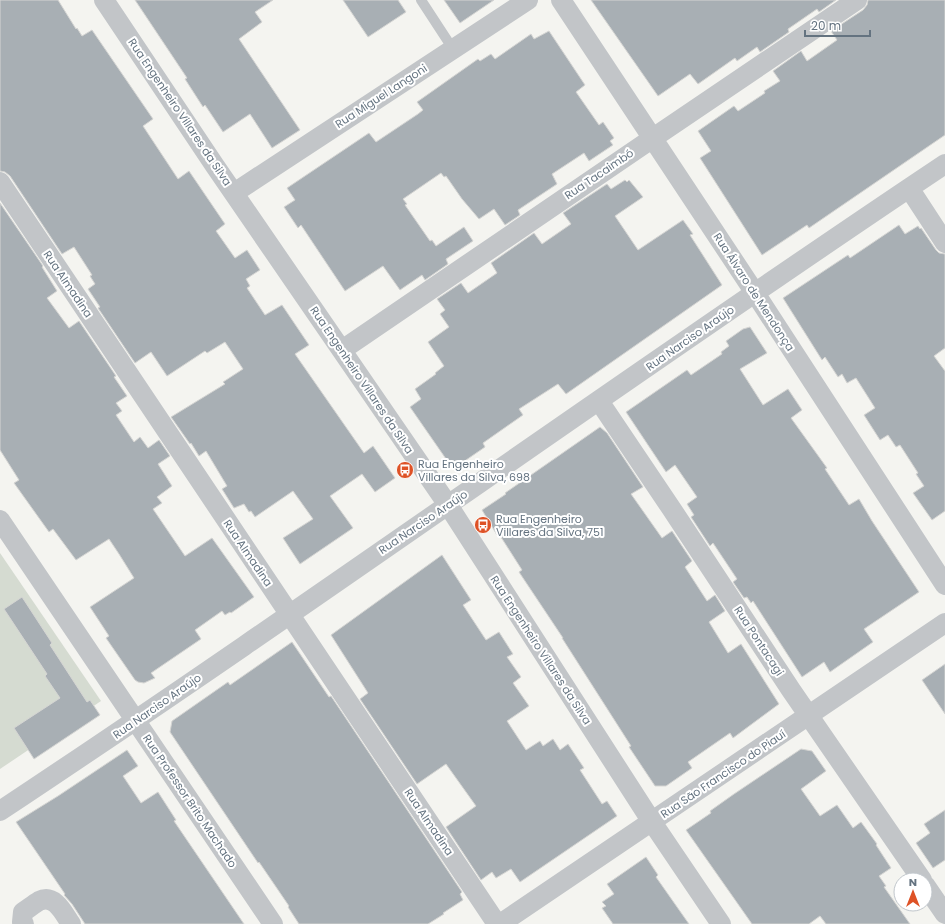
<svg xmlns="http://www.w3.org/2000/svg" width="945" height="924" font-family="Poppins,sans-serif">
<rect width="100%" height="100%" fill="#f4f4f0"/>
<!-- green -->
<path fill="#d5dbd1" d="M0,553L101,701L0,769Z"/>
<!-- building -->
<path fill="#a8afb4" stroke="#d5d5d3" d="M0,0H58L76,29L77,28L82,36L92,30L153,119L143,126L178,179L189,171L225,224L216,231L235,258L247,250L260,270L246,279L250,286L247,288L265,315L282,305L309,345L295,354L364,453L373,446L395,478L375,492L362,474L330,496L353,528L300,564L283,538L313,519L293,491L255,517L251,511L249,512L244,504L234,508L222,489L227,486L206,451L199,456L191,443L190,444L171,417L225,384L223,382L243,369L225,342L207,353L205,351L167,376L151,352L135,363L98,308L100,307L88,289L95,284L90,276L92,275L74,247L62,254L10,176L5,172L0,171Z
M135,0H273L255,12L262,22L239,39L300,130L272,148L250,114L223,132L205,105L203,107L185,79L187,78Z
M343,0H398L406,12L368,37Z
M444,0H494L460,23Z
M591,0H836L819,12L817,9L788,29L789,32L760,52L757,47L737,61L735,58L698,84L690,74L658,96Z
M868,0H945V135L809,228L807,225L762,255L700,158L711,151L698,131L734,106L738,111L765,93L764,91L780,81L773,71L801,51L807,61L837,40L831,31L863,10L867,5Z
M549,31L585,85L576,92L599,125L603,122L614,138L610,141L613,145L589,161L584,153L552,174L557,184L518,210L520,215L505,225L494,209L479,219L462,199L446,176L444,177L441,173L403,199L407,204L405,205L430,241L432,240L436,246L464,227L473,241L446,259L448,264L425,280L422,275L400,290L383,266L345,291L301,225L298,228L284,207L295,200L287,188L369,133L376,142L418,114L423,110L417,102L478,59L480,61L491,54L495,59L531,34L534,39Z
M625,180L627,182L629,180L643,197L615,216L638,250L683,220L693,234L690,235L722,285L566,394L558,384L519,409L523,415L483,443L485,447L453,469L410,407L421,399L415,389L436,374L435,373L444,366L428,342L449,327L440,314L445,310L437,299L461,283L468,293L497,273L491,263L534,233L542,244L571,224L563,213L607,184L611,189Z
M0,203L43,266L42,267L57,291L47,298L69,328L79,321L116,376L114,377L127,396L116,403L122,411L116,415L134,442L140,437L148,448L159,440L170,456L158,464L172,486L157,497L162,503L153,509L185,556L212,538L254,597L231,613L230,612L225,615L222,611L195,630L201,639L151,673L155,678L144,683L138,682L135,680L106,638L109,636L90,607L134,578L119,554L109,539L76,560L53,529L49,532L14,483L19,480L0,450Z
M899,225L905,234L918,226L920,229L921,228L936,250L939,253L945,254V348L934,356L945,371V511L932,520L913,493L924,486L916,474L918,473L900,445L896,447L888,435L880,440L864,415L875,408L856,378L847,383L842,374L838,377L825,357L822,360L783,298L848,255L850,258Z
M750,327L767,353L740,369L763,405L788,389L802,410L791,418L827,468L825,469L849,505L859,499L872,521L919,592L864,629L873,642L830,672L824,662L802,677L753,601L751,603L747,597L744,598L733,582L737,579L713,543L710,546L691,517L694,515L687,504L697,497L675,465L666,472L626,412L687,370L691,375L722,354L721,352L729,346L726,341L743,329Z
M600,427L607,433L643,487L631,494L662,538L672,531L692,561L685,567L707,601L715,595L725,611L709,622L728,653L741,644L779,704L733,738L730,733L688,762L692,768L666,786H655L629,747L631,746L562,638H563L519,572L522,570L499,534L497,535L482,510L506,494L505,493Z
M442,555L471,600L463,605L486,640L499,632L513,654L507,657L521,677L513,683L529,706L507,721L526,750L540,741L543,746L553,739L560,750L568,744L584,768L580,770L602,804L607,801L617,816L520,882L511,869L496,878L492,872L481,880L446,827L476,806L446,764L417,784L360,699L368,693L331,635Z
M22,597L52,643L50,645L87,702L90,700L100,715L34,759L14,728L60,698L45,676L47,674L4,609Z
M292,642L329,697L331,696L462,892L460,894L463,900L443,913L444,914L428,924H299L288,907L289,906L259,862L258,863L170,732L172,721L228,682L230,685Z
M945,664V714L922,680Z
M801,749L812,751L826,771L801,789L820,816L837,805L853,828L861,822L877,844L876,845L891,868L879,876L886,886L884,887L910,924H826L820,916L809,924H752L686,830L711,813L710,811L734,794Z
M127,750L138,766L123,776L141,803L158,792L176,820L174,821L244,924H85L72,904L64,895L65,894L16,822L58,796Z
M945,810V860L933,868L916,843L930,833L924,824Z
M646,857L658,875L656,877L689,924H613L602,908L606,906L602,902L614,894L607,884Z"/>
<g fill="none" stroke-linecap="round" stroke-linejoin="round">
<!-- service -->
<path stroke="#c2c5c8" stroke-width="10" d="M421,0L453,49"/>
<!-- minor -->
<path stroke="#c2c5c8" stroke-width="20" d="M104,0L215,166L448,505L652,822L721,924
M561,0L755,293L945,585
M0,182L497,924
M909,188L945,243
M234,193L528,0
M342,350L653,138L857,0
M599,401L671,508L791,690L922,880
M0,520L273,924
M0,811C318,600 627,376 945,164
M925,885L945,914
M24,924L22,922L23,912C29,908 34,904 39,901C55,893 64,914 71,924
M500,924L945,623"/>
</g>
<!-- icons -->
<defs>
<g id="bus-disc" transform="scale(0.9)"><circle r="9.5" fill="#de5226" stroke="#fff"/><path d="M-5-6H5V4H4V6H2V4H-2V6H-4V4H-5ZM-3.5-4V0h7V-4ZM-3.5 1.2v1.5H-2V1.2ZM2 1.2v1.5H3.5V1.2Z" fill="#fff"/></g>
</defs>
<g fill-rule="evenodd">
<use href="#bus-disc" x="405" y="470"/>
<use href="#bus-disc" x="483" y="525"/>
</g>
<g text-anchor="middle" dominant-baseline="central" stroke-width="4" stroke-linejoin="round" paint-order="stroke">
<!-- street labels -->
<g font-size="11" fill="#647380" stroke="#fff">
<text transform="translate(381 96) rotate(-33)">Rua Miguel Langoni</text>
<text transform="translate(180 112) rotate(56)">Rua Engenheiro Villares da Silva</text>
<text transform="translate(599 174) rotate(-34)">Rua Tacaimbó</text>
<text transform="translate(68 284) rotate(56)">Rua Almadina</text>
<text transform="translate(754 292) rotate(57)">Rua Álvaro de Mendonça</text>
<text transform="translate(690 338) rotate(-35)">Rua Narciso Araújo</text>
<text transform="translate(362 380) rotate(56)">Rua Engenheiro Villares da Silva</text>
<text transform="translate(423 522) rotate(-34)">Rua Narciso Araújo</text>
<text transform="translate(248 553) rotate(56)">Rua Almadina</text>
<text transform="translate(759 641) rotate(57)">Rua Pontacagi</text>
<text transform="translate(541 650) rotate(57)">Rua Engenheiro Villares da Silva</text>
<text transform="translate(157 706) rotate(-35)">Rua Narciso Araújo</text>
<text transform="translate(723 774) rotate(-34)">Rua São Francisco do Piauí</text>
<text transform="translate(190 801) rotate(56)">Rua Professor Brito Machado</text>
<text transform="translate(429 822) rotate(56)">Rua Almadina</text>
</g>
<!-- poi labels -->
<g font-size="11" fill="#647380" stroke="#fff" text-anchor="start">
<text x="418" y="464">Rua Engenheiro<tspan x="418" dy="13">Villares da Silva, 698</tspan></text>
<text x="496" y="519">Rua Engenheiro<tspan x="496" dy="13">Villares da Silva, 751</tspan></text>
</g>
</g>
<!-- north arrow -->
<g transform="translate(913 892)"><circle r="19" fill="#ffffff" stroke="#c1c7cc"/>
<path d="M0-3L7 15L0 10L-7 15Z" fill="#de5226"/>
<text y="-6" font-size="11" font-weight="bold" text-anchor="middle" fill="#647380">N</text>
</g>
<!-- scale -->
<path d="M805 30v6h65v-6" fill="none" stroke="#647380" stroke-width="2"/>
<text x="811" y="30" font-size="12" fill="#647380" stroke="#ffffff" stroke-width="3" paint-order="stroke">20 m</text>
</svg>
